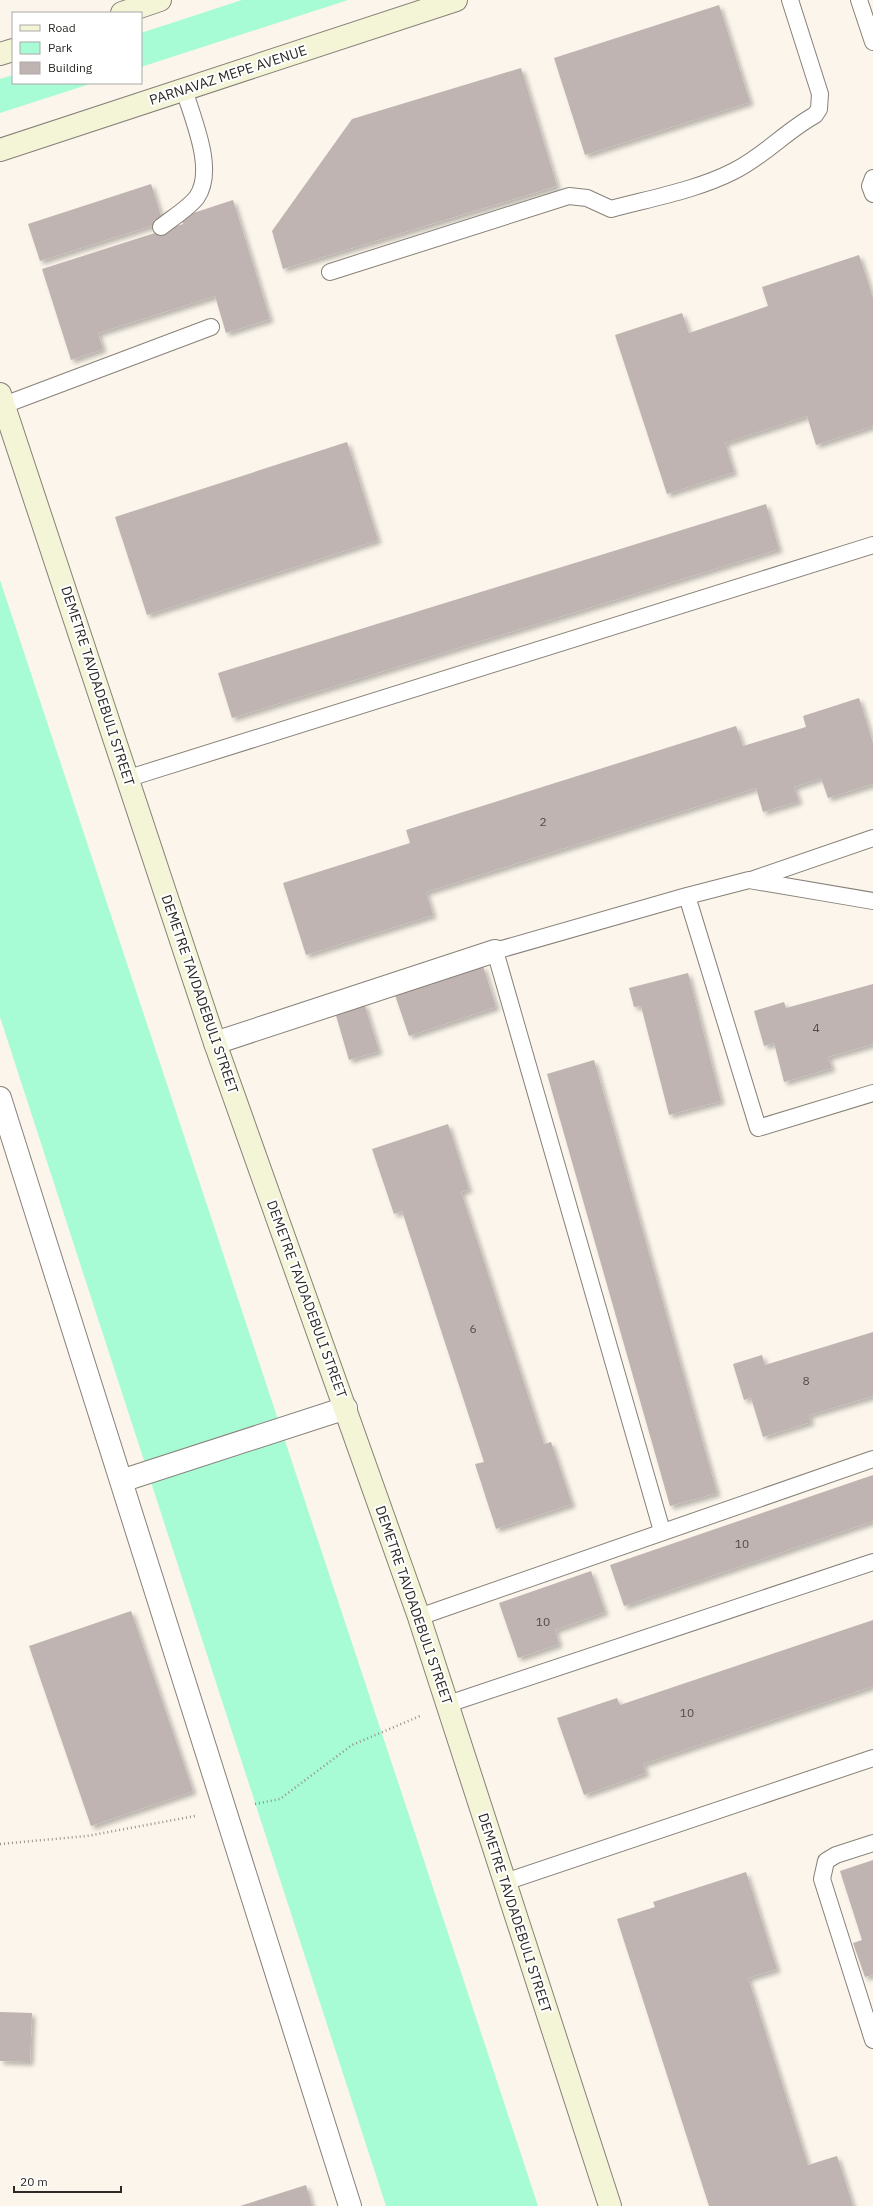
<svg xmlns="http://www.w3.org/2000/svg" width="873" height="2206" font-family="'IBM Plex Sans',sans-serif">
<defs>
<filter id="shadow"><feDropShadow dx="3.5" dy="3.5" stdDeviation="2" flood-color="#0004"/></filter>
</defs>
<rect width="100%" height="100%" fill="#fbf5eb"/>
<!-- green -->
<path fill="#a7fbd5" d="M242,0H348L141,67V33Z
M13,75V83H93L0,113V79Z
M0,580L494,2072L538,2206H386L0,1017Z"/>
<!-- building -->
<path fill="#c0b4b2" filter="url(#shadow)" d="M719,5L750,102L585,155L554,58Z
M521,68L557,186L283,269L272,231L352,119Z
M151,184L163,222L40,261L28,224Z
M233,200L270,319L226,333L215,296L98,333L103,349L71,360L42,269L183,224L181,217Z
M859,255L873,298V426L816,445L807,416L725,443L734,472L667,494L615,335L682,313L689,333L768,306L762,287Z
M347,442L378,540L147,615L115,517Z
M766,504L779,549L232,718L218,673Z
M859,698L873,743V784L828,798L821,778L794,787L799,801L763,812L756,788L426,892L433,915L306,955L283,883L410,843L406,830L736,726L743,746L806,727L803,716Z
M483,966L496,1007L409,1036L395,995Z
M688,973L721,1101L669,1115L641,1006L634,1007L629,988Z
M873,984V1044L828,1057L832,1068L784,1082L774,1043L764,1046L754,1011L784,1002L786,1008Z
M364,1003L379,1051L349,1060L335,1012Z
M594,1060L717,1493L670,1506L547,1074Z
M448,1124L469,1189L461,1192L544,1444L551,1442L572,1504L496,1529L475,1464L484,1462L402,1211L394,1214L372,1149Z
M873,1332V1396L809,1415L811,1422L763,1437L751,1398L744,1400L733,1364L762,1355L765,1365Z
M873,1475V1521L624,1606L610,1565Z
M591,1571L605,1612L555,1630L559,1644L518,1658L499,1603Z
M131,1611L193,1791L91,1826L29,1646Z
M873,1620V1686L643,1764L646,1773L584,1795L557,1718L617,1698L620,1705Z
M873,1860V1975L865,1977L853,1943L862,1940L840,1871Z
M746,1872L777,1969L748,1978L808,2165L837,2156L853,2206H709L617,1919L655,1907L653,1902Z
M0,2012L32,2013L30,2062L0,2061Z
M306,2185L312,2206H240Z"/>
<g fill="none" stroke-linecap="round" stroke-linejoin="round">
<!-- service casing -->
<g stroke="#878179" stroke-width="18">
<path id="service" d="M859,0L873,42
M873,178L870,186L873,194
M161,227C172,218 189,208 197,197C216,169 192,118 184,89
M330,272L569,196L587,198L611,209C652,198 697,190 734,171C764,156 786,131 815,115L819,109L820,94L790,0
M4,405L211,327
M129,778L873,545
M751,880L873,838
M687,896L758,1128L873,1093
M662,1531L495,951L687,896L749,880L873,901
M419,1617L873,1459
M448,1704L873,1562
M873,1843L836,1855L826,1861L822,1879L873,2040
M505,1882L873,1758"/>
</g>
<!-- minor casing -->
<g stroke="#878179" stroke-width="24">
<path id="minor" d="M215,1043L495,951
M0,1098L350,2206
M121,1481L346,1408"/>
</g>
<!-- secondary casing -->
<g stroke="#878179" stroke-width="24">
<path id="secondary" d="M122,13L160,0
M0,54L13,50
M0,150L456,0
M0,394L215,1043L419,1617L610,2206"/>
</g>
<!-- path -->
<path stroke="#95918a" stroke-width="2.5" stroke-dasharray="1 3" stroke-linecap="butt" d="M255,1804L280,1799L352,1745L420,1716
M0,1844L87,1836L195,1816"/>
<!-- service -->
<use href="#service" stroke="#fff" stroke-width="16"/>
<!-- minor -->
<use href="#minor" stroke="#fff" stroke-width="22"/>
<!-- secondary -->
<use href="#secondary" stroke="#f4f4d7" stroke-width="22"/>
</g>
<g text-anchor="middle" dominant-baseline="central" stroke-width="4" stroke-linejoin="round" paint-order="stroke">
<!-- number labels -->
<g font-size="12" fill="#504c48">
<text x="543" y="821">2</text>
<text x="816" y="1027">4</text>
<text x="473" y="1328">6</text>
<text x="806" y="1380">8</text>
<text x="742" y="1543">10</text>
<text x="543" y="1621">10</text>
<text x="687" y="1712">10</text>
</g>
<!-- street labels -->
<g font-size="14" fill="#2b2925" stroke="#fff">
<text transform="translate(228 75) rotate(-18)">PARNAVAZ MEPE AVENUE</text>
<text transform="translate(98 686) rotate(72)">DEMETRE TAVDADEBULI STREET</text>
<text transform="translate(200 994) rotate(71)">DEMETRE TAVDADEBULI STREET</text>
<text transform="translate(307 1299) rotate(70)">DEMETRE TAVDADEBULI STREET</text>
<text transform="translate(414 1605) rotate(71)">DEMETRE TAVDADEBULI STREET</text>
<text transform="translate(515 1913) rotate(72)">DEMETRE TAVDADEBULI STREET</text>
</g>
</g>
<!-- legend -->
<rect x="12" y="12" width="130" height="72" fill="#ffffff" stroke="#aaa9a8"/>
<rect x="20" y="25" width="20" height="6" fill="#f4f4d7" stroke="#aaa9a8"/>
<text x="48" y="32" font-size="12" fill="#2b2925">Road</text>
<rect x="20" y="42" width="20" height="12" fill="#a7fbd5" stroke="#aaa9a8"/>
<text x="48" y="52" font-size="12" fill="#2b2925">Park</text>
<rect x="20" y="62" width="20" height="12" fill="#c0b4b2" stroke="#aaa9a8"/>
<text x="48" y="72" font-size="12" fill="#2b2925">Building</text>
<!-- scale -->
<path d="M14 2186v6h107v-6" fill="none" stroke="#2b2925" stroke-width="2"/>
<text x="20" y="2186" font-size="12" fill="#2b2925" stroke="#ffffff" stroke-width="3" paint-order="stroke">20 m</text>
</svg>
